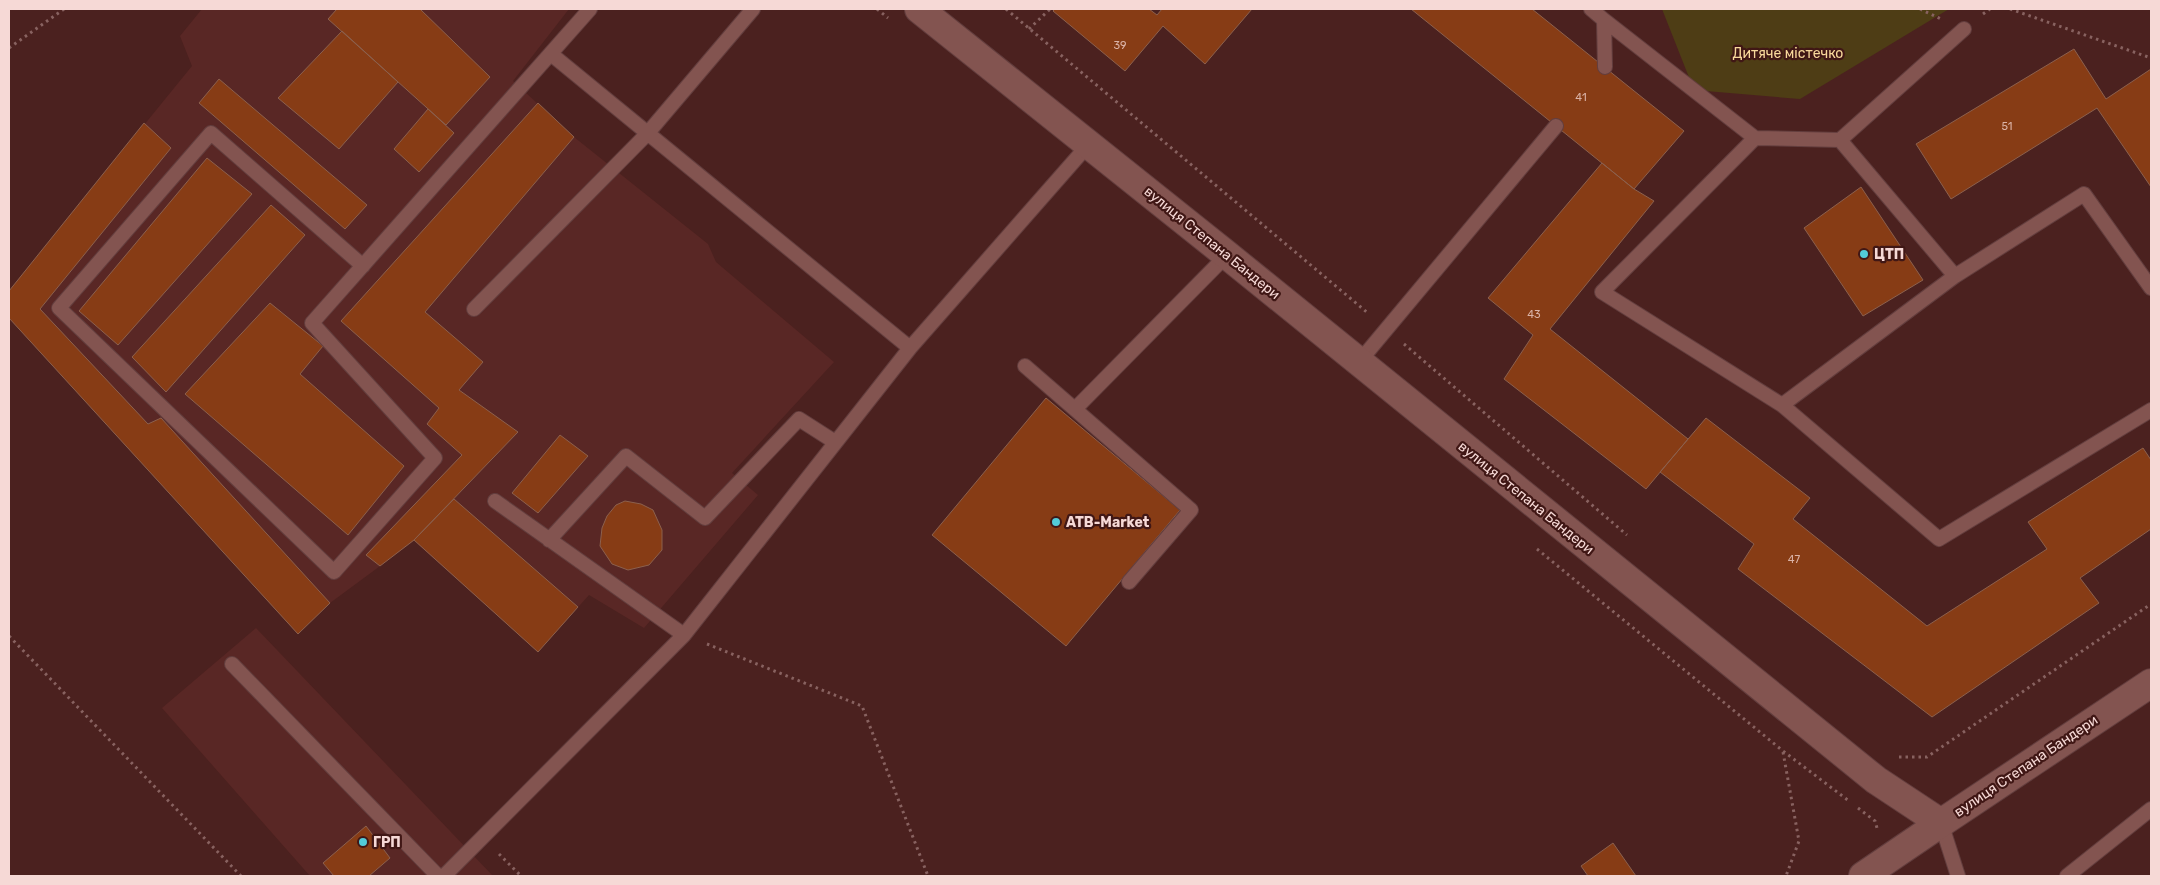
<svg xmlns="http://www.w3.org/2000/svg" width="2160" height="885" font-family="Rubik,sans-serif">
<rect width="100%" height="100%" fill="#4b211f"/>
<!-- built -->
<path fill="#592725" d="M202,9H569L513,81L574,137L708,244L716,262L834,362L732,473L758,495L644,628L589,595L538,652L414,541L330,603L298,634L9,318V291L192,66L180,36Z
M256,628L493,876H310L162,708Z"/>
<!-- green -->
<path fill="#4e3d15" d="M1662,9H1949L1800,99L1694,90Z"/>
<!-- building -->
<path fill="#873c15" stroke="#8c604d" d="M337,9H420L490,77L446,125L328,19Z
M1055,9H1149L1157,15L1162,9H1252L1205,64L1163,26L1125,71L1053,11Z
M1411,9H1532L1684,131L1634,189Z
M342,31L398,82L339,149L278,98Z
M2074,49L2106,99L2151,69V187L2097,108L1951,199L1916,144Z
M219,79L367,205L345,229L199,103Z
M538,103L574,137L425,312L483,362L459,390L518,432L414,540L380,566L366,555L462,455L427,424L439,408L341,321Z
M428,109L454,133L419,172L394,149Z
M144,123L171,148L40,309L148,424L161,418L330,603L298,634L9,318V291Z
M207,158L252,194L118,345L79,311Z
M1602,163L1634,189L1654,201L1550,329L1688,439L1646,489L1504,379L1533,335L1488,298Z
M1861,187L1923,280L1863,316L1804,228Z
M271,205L305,235L166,392L132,357Z
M270,303L323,346L300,374L404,466L348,535L185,394Z
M1046,398L1180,510L1066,646L932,535Z
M1706,418L1810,498L1793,519L1927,626L2047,549L2028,522L2143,448L2151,460V529L2080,578L2099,603L1932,717L1738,569L1754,544L1660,472Z
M560,435L588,456L538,513L512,493Z
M454,499L578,607L538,652L414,540Z
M625,501L641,504L653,510L662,530V550L649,565L628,570L612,564L600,546L602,528L607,516L616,505Z
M366,826L390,858L369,876H334L323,863Z
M1613,843L1636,876H1588L1581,866Z"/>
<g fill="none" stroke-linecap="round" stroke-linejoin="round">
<!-- service casing -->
<g stroke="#633e3e" stroke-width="16">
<path id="service" d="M1591,9L1604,20L1605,67
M1604,20L1755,138L1840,140L1964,29
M551,54L910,348
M1755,138L1602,292L1782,405L1939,539L2151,410
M1840,140L1955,276
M363,266L211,133L59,308L334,572L435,458L312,323L590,9
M474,309L647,134L753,9
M1359,362L1556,126
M1025,366L1191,510L1129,582
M1782,405L1955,276L2084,194L2151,288
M1075,409L1227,255
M495,501L684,635L910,348L1089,144
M549,540L626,456L705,518L799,419L835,442
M232,664L438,876
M1941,823L1958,876
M444,876L684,635
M2067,876L2151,809"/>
</g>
<!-- minor casing -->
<g stroke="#633e3e" stroke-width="30">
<path id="minor" d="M919,9L1227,255L1876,780L1941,823L2151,683
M1863,876L1941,823"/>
</g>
<!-- path -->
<path stroke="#886260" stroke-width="3" stroke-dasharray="2.5 4" stroke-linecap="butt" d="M877,9L888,18
M1006,9L1369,314
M1920,9L1941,19
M2010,9L2151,58
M1983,14L1990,9
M1029,29L1050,9
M9,48L64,9
M1404,344L1627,535
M1537,549L1783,751L1849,801
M9,636L241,876
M707,644L862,706L928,876
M1783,752L1799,841L1786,876
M1899,757H1927L2151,604
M1858,808L1875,821L1877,828
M499,854L521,876"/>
<!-- service -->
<use href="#service" stroke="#835450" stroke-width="14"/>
<!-- minor -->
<use href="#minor" stroke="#835450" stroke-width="28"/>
</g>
<!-- markers -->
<g fill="#52cbd8" stroke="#401715" stroke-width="2">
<circle cx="1864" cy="254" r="5"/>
<circle cx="1056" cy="522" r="5"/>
<circle cx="363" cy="842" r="5"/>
</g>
<g text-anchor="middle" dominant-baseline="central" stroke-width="4.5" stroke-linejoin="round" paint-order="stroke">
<!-- number labels -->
<g font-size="11" fill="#dab2a6">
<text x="1120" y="45">39</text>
<text x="1581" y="97">41</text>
<text x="2007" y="126">51</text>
<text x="1534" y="314">43</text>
<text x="1794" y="559">47</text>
</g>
<!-- park labels -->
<g font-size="14" fill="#f8d99b" stroke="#401715">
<text x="1788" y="53">Дитяче містечко</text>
</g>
<!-- street labels -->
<g font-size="14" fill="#f6d9d6" stroke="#401715">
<text transform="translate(1212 243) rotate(39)">вулиця Степана Бандери</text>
<text transform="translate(1526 498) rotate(39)">вулиця Степана Бандери</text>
<text transform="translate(2026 766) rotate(-34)">вулиця Степана Бандери</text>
</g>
<!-- poi labels -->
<g font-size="14" font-weight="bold" fill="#f6d9d6" stroke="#401715" text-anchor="start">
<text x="1874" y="254">ЦТП</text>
<text x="1066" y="522">ATB-Market</text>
<text x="373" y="842">ГРП</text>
</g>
</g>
<!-- border -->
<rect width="2160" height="885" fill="none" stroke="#f6d9d6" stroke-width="20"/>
</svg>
